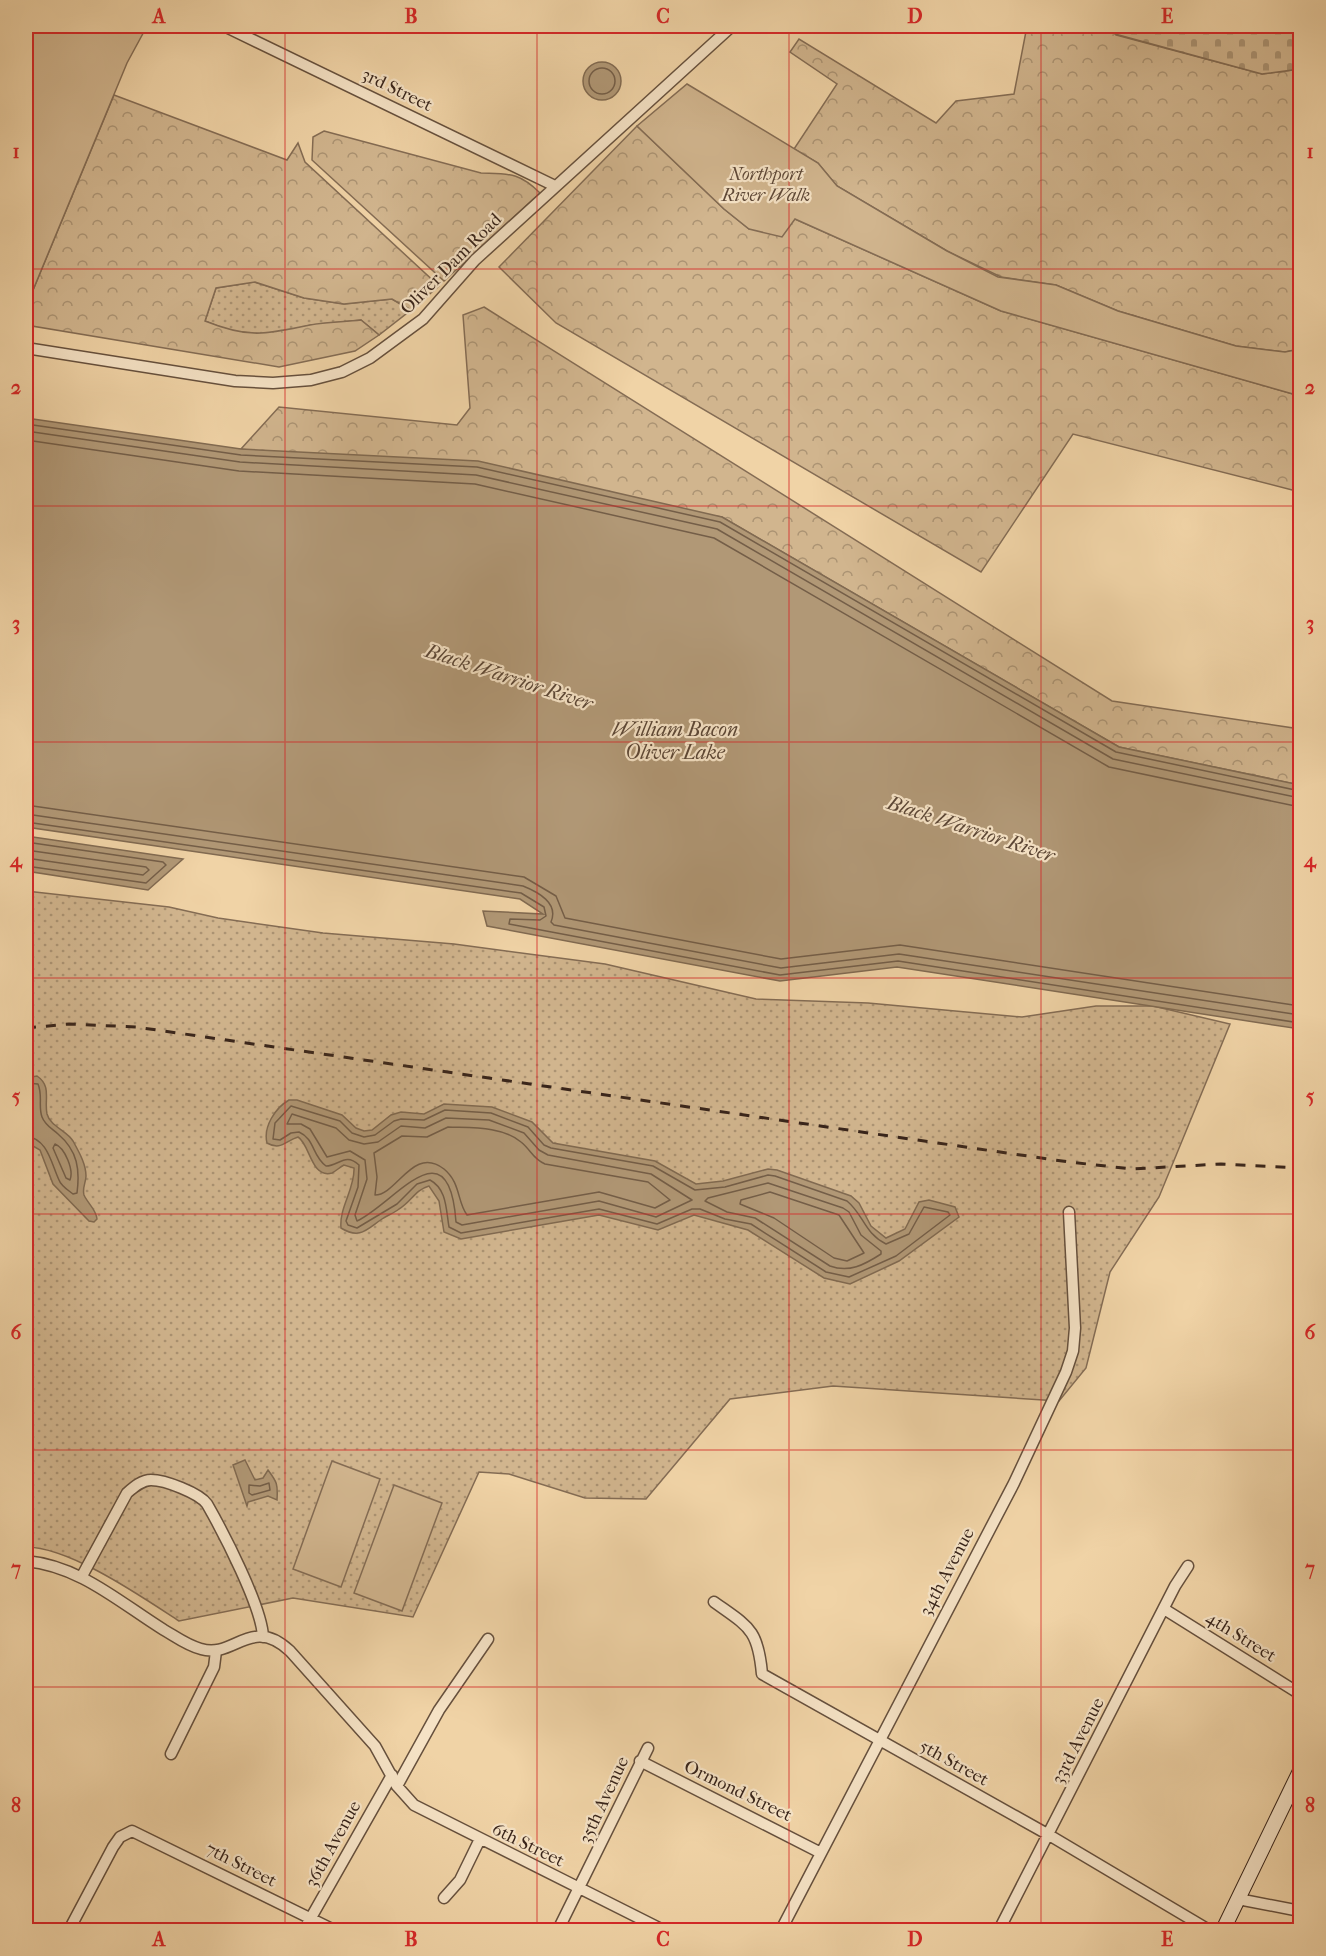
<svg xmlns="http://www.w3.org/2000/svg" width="1326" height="1956" font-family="'IM FELL French Canon',serif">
<defs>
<pattern id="grass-dots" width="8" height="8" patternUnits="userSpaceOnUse" patternTransform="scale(1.5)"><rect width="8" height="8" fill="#d1b58e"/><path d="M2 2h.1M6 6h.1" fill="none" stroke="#ab9373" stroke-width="1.8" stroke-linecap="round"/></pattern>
<pattern id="forest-crowns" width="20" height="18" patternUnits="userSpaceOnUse" patternTransform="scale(1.5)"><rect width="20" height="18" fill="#d1b58e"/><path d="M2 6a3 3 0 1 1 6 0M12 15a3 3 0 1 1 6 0" fill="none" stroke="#ab9373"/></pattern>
<pattern id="cemetery-stones" width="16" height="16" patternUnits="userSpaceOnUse" patternTransform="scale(1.5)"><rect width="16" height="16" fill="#d1b58e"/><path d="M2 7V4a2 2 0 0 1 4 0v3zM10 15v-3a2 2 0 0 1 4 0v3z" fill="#ab9373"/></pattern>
</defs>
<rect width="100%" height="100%" fill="#f0d3a6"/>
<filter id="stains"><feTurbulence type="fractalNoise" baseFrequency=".00333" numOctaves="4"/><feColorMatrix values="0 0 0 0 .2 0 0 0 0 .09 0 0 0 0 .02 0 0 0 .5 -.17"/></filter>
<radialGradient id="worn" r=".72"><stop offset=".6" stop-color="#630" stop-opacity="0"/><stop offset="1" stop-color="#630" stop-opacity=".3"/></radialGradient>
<!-- grass -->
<path fill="url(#grass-dots)" stroke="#846c54" stroke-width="1.5" d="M254,282L304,298L344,304L392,299L411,310L379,335L361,320L311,325L271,335L230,331L205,321L216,288Z
M26,891L169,907L218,918L323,933L454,944L605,964L756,999L868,1003L1022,1017L1096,1006H1153L1230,1024L1159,1197L1110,1272L1086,1368L1059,1401L833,1386L730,1399L646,1499L585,1498L509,1474L479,1472L413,1617L293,1598L179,1621C142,1597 70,1547 26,1547Z"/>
<!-- forest -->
<path fill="url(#forest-crowns)" stroke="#846c54" stroke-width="1.5" d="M1027,26H1118L1116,35L1262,74L1300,69V349L1285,352L1236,346L1118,311L1056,285L1001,277L947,251L837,186L818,163L794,149L837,84L790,52L799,39L936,123L956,101L1014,94Z
M114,95L287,160L298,143L305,162L439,286L411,310L392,299L344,304L304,298L255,282L216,288L205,321C250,339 265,334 310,325C326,322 344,322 361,320L379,335L355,351L279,367L26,325V307Z
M637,126L724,209L749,229L795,219L1001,311L1300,396V492L1073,434L981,572L556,323L499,267Z
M324,131L481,173C509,174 519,172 540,193L444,281L312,160L313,137Z
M484,307L1112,701L1300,729V785L1119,747L722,517L241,449L279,407L457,425L470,408L463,315Z"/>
<!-- cemetery -->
<path fill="url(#cemetery-stones)" stroke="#846c54" stroke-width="1.5" d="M1118,26H1300V69L1262,74L1115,34Z"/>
<!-- park -->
<path fill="#d1b58e" stroke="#846c54" stroke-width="1.5" d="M26,26H147L127,63L26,307Z
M687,84L818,163L837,186L947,251L998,277L1056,285L1118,311L1236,346L1285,352L1300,349V396L1001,311L795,219L782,237L749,229L724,209L637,126Z
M332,1461L380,1479L341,1587L293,1569Z
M394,1485L442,1503L402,1611L354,1593Z"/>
<!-- water -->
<path fill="#b19876" stroke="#816a51" stroke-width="1.5" d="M583 81a19 19 0 1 1 38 0a19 19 0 1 1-38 0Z
M26,418L241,449L478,461L722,517L1119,747L1300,785V1029L897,967L780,981L487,926L483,911L543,914L520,899L26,827Z
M26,836L183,859L148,890L26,871Z
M37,1076C52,1086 44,1100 47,1114C50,1126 67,1131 73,1141C79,1152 86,1164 86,1176C86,1182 82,1188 84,1195C88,1204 96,1209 97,1219L94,1222L89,1221L53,1184L40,1150L26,1142V1078Z
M289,1100H297L342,1115L356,1128L364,1131L372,1130L391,1115L401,1112L424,1114L444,1104L492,1107L532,1122L553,1143L655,1161L696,1184L723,1181L768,1169L777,1170L851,1196L859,1203L871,1226L886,1238L905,1229L919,1202L929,1200L955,1207L959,1217L899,1261L850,1284L824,1278L748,1230L694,1215L658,1230L599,1215L461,1239L444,1232L439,1201L429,1186C415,1190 411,1202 399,1209C394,1213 388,1215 382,1219C367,1229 360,1240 341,1228C339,1207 355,1189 354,1168L344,1165C340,1167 336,1171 332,1173C311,1179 310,1144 298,1137C285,1141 281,1151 267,1143C263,1127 275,1108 289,1100Z
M245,1460L255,1480L263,1478L268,1470C277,1482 278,1484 277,1500L268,1496L248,1502L247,1506L233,1465Z"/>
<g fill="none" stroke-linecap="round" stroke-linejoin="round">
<!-- shore -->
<path stroke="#745e48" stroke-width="1.5" d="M589 81a13 13 0 1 1 26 0a13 13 0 1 1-26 0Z
M26,424L241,455L477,467L720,522L1116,752L1300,791
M26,431L240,462L476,475L717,529L1113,759L1300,798
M26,440L239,471L475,484L714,538L1109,767L1300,807
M26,805L524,877L556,896L565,918L781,959L900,945L1300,1006
M26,814L523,886C538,892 559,903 551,922L554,925L781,968L899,954L1300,1015
M26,822L521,893L544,907L546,916L540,920L510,919L509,924L780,975L898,961L1300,1023
M26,842L163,862L166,865L146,883L26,866
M26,850L146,867L149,870L143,875L26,858
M26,1083L38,1084C43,1096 38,1106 42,1117C45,1125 51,1128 58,1134C78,1151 80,1170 77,1193L73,1194C68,1190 61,1186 59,1180C51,1163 48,1139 26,1136
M291,1106L340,1121L352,1133L364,1137L375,1135L394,1121L401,1119L424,1120L445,1110L491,1113L528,1127L544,1145L551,1148L653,1166L695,1190L725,1187L768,1175L775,1176L847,1201C864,1215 864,1233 886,1244L909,1234L924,1207L948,1212L950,1215L896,1256L849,1277L826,1272L751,1224L725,1219L700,1209H692L657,1224L599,1209L461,1233L449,1227C446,1210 447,1189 430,1180L417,1184L397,1204L357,1228L348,1225L346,1221L358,1187L359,1165C345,1152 339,1166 326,1166C312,1156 315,1139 299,1132L291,1133L280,1140L273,1139L275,1123Z
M292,1114L336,1128L349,1140L364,1144L378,1142L401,1126L425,1128L446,1118L489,1120L524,1133L539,1150L548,1155L651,1174L692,1200L656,1217L599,1201L462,1225L456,1222C449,1122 394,1204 357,1221L355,1215L367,1179L365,1160L350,1151L327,1157L310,1129L301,1124H287Z
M448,1127C471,1128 502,1126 521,1142C531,1150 533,1159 545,1164L648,1182L670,1200L655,1208L599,1192L467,1215C457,1202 461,1183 444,1169C413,1145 397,1195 375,1195L377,1177L374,1153L402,1136L427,1137Z
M55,1144C65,1148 74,1170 70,1180L66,1178L53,1148Z
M768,1183L843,1208L849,1212L861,1235L881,1251V1254C864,1265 849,1273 830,1266L755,1218L727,1212L705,1201L708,1198Z
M770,1192L839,1215L864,1253L847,1261L834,1258L774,1218L740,1204L741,1200Z
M269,1483L270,1490L252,1495L249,1493V1485L260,1486Z"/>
<!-- street casing -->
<g stroke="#66503d" stroke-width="13">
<path id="street" d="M224,26L555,186
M26,348L235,381L273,383L311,380L342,372L370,358L423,319L475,260L732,26
M26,1561C80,1566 119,1602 164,1630C176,1637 188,1646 201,1649C234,1659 251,1615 290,1651L375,1746L397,1786L414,1805L663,1930
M82,1576L127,1493C134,1487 142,1480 151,1480C165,1480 199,1493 207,1504C223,1532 262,1607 263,1637
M714,1602C749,1627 758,1629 762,1674L1049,1835L1209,1930
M1164,1609L1300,1694
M171,1754L214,1667L216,1651
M640,1761L821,1853
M397,1786L439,1710L488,1639
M444,1898L460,1880L480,1839
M1238,1899L1300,1911
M26,1928L31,1930
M69,1930L113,1847L120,1837L132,1831L334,1930
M304,1930L392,1775
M558,1930L648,1748
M781,1930L1014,1483L1066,1372L1073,1351L1075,1328L1069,1212
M999,1930L1175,1586L1188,1566"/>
</g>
<!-- secondary casing -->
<g stroke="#38241a" stroke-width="16">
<path id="secondary" d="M1223,1930L1300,1771"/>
</g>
<!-- street -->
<use href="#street" stroke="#f5e2c5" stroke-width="10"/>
<!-- secondary -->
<use href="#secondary" stroke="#f5e2c5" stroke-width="14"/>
<!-- rail -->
<path stroke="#38241a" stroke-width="3" stroke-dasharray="10 10" stroke-linecap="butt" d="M26,1028L69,1024L136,1027L1069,1162L1132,1169L1221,1164L1300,1168"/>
</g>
<!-- grid -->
<path fill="none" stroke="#d62828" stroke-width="1.5" stroke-opacity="0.55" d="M285,26V1930M537,26V1930M789,26V1930M1041,26V1930M26,269H1300M26,506H1300M26,742H1300M26,978H1300M26,1214H1300M26,1450H1300M26,1687H1300"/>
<g text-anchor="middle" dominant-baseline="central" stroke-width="4.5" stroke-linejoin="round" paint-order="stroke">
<!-- street labels -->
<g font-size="18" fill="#38241a" stroke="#f5e2c5">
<text transform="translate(397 90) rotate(26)">3rd Street</text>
<text transform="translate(451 264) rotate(-45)">Oliver Dam Road</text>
<text transform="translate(947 1572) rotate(-62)">34th Avenue</text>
<text transform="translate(1241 1637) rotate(32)">4th Street</text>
<text transform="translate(1078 1741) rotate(-63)">33rd Avenue</text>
<text transform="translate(954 1763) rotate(29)">5th Street</text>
<text transform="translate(738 1791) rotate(26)">Ormond Street</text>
<text transform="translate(604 1800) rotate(-65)">35th Avenue</text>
<text transform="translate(333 1844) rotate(-61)">36th Avenue</text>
<text transform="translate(528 1845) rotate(26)">6th Street</text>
<text transform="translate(241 1865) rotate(27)">7th Street</text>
</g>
<!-- park labels -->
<g font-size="18" font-style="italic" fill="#5e4837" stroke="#f5e2c5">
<text x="766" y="174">Northport<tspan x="766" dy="21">River Walk</tspan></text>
</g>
<!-- water labels -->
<g font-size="20" font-style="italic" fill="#5c4736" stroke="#f5e2c5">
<text transform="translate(509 677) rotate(18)">Black Warrior River</text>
<text x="675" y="729">William Bacon<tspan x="675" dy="23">Oliver Lake</tspan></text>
<text transform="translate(971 829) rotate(18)">Black Warrior River</text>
</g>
</g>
<!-- margin -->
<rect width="1326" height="1956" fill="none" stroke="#f0d3a6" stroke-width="66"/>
<rect x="33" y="33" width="1260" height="1890" fill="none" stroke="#d62828" stroke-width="2"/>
<g font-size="20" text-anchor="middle" font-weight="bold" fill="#d62828">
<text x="159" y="23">A</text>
<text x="411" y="23">B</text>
<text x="663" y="23">C</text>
<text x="915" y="23">D</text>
<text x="1167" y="23">E</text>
<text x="16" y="158">1</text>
<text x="1310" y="158">1</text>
<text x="16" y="394">2</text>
<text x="1310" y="394">2</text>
<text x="16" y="630">3</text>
<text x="1310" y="630">3</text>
<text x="16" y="867">4</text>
<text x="1310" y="867">4</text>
<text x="16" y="1103">5</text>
<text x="1310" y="1103">5</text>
<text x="16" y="1339">6</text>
<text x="1310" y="1339">6</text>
<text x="16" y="1575">7</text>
<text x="1310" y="1575">7</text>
<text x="16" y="1812">8</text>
<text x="1310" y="1812">8</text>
<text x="159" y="1946">A</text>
<text x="411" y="1946">B</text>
<text x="663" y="1946">C</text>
<text x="915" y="1946">D</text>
<text x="1167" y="1946">E</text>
</g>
<rect width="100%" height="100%" filter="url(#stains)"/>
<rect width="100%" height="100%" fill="url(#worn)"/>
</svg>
